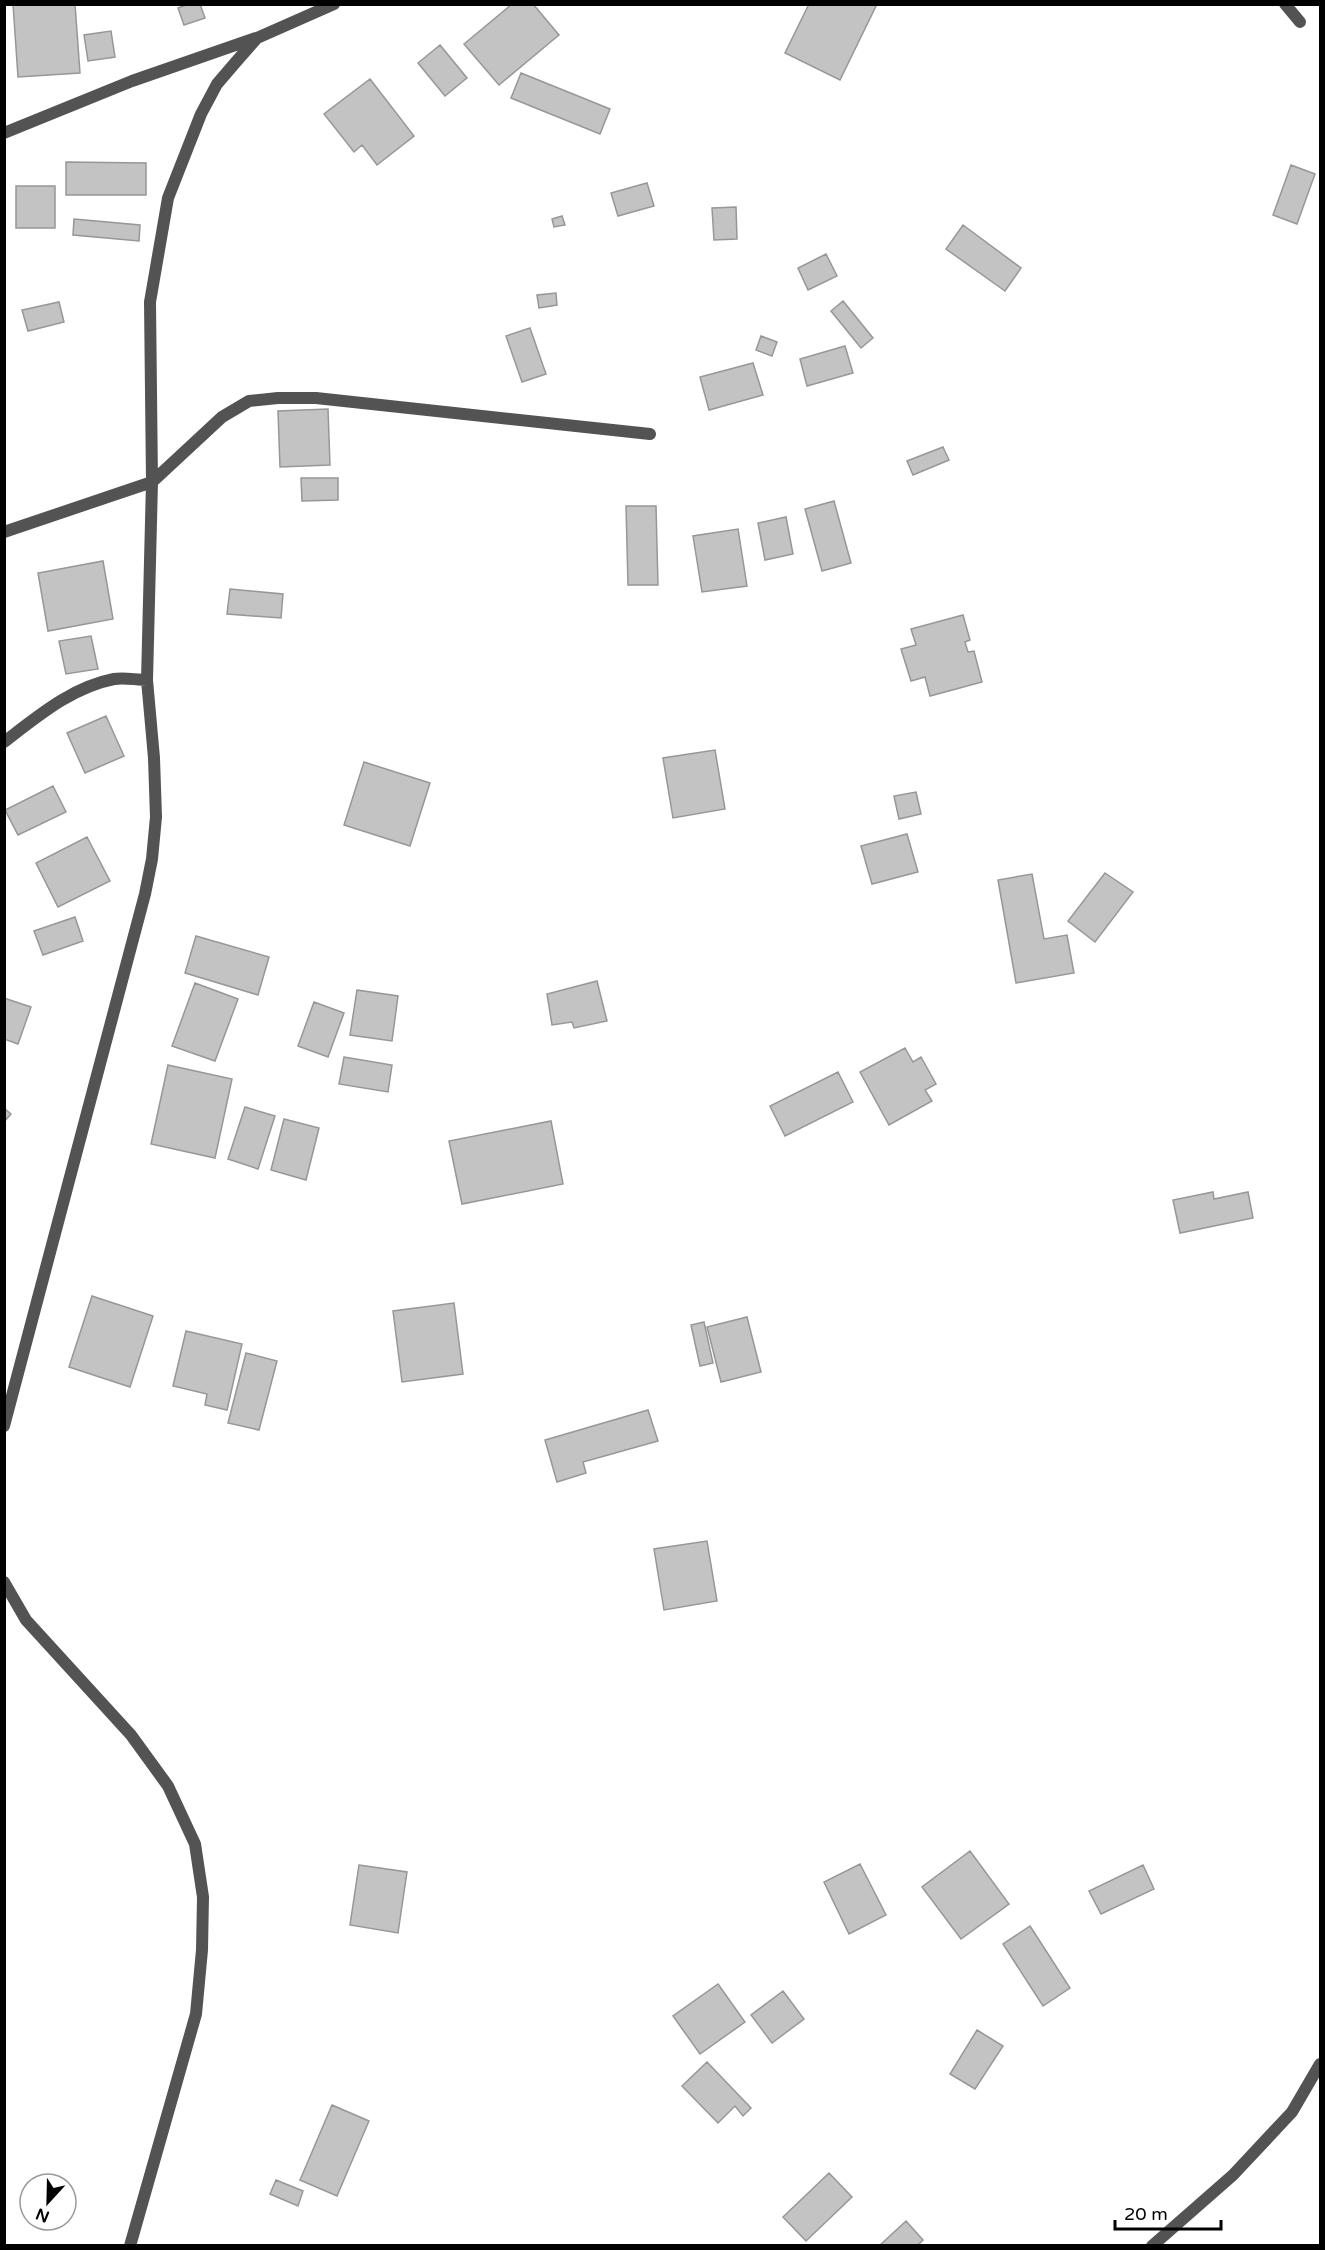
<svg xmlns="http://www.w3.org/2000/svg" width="1325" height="2250" font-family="'Varela Round',sans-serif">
<rect width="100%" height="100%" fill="#fff"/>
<!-- building -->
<path fill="#c3c3c3" stroke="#979797" stroke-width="1.5" d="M13,4H75L80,73L18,77Z
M189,4H200L205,18L184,25L178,8Z
M512,4H533L559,35L499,85L464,44Z
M809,4H877L840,80L785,53Z
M111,31L115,57L88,61L84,35Z
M440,45L467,78L445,96L418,63Z
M521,73L610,109L600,134L511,98Z
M370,79L414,136L377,165L362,145L354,152L324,114Z
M66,162L146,163V195H66Z
M1291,165L1315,174L1297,224L1273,215Z
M647,183L654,206L618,216L611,193Z
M16,186H55V228H16Z
M736,207L737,239L714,240L712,208Z
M562,216L565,225L554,227L552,219Z
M74,219L140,225L139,241L73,235Z
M963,225L1021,268L1005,291L946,249Z
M826,254L837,276L808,290L798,268Z
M556,293L557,305L539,308L537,295Z
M843,301L873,338L861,348L831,311Z
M59,302L64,322L28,331L22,310Z
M530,328L546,374L522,382L506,336Z
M761,336L777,342L772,356L756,350Z
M845,346L853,373L807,386L800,359Z
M753,363L763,395L709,410L700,377Z
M328,409L330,465L280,467L278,411Z
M943,447L949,460L913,475L907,461Z
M301,478H338V500L302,501Z
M834,501L851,563L822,571L805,509Z
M626,506H656L658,585H628Z
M786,517L793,554L765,560L758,523Z
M738,529L747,586L702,592L693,536Z
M103,561L113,619L48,631L38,573Z
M230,589L283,594L281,618L227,614Z
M963,615L970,640L965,642L968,652L974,651L982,682L930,696L925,677L911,681L901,649L916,645L911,629Z
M91,636L98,669L66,674L59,641Z
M106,716L124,756L85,773L67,733Z
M715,750L725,809L673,818L663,758Z
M364,762L430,783L410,846L344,825Z
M53,786L66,812L18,835L5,810Z
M916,792L921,814L899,819L894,796Z
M907,834L918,872L872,884L861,846Z
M87,837L110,881L58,907L36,863Z
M1105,873L1133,892L1095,942L1068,921Z
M1032,874L1044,939L1067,935L1074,973L1016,983L998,880Z
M75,917L83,941L43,955L34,931Z
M196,936L269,957L258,995L185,973Z
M597,981L607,1021L574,1028L572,1022L552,1025L547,994Z
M195,983L238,999L215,1061L172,1046Z
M357,990L398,996L392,1041L350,1035Z
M4,998L31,1007L18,1044L4,1039Z
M314,1002L344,1013L328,1057L298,1046Z
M905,1048L913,1062L921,1057L936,1084L925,1090L932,1101L889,1125L860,1072Z
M344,1057L392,1065L388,1092L339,1084Z
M168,1065L232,1079L215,1158L151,1144Z
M838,1072L853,1102L785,1136L770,1106Z
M245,1107L275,1116L258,1169L228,1159Z
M4,1108L11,1114L4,1122Z
M284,1119L319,1128L306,1180L271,1170Z
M551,1121L563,1184L462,1204L449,1141Z
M1213,1192L1214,1199L1248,1192L1253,1218L1180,1233L1173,1200Z
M92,1296L153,1316L130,1387L69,1367Z
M454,1303L463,1374L402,1382L393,1311Z
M747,1317L761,1372L721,1382L707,1327Z
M704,1322L713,1363L700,1366L691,1325Z
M186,1331L242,1344L227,1410L205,1405L207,1394L173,1386Z
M246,1353L277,1361L259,1430L228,1423Z
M648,1410L658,1441L583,1462L586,1473L557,1482L545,1440Z
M707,1541L717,1601L664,1610L654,1549Z
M970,1851L1009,1904L961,1939L922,1887Z
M860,1864L886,1915L849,1934L824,1882Z
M359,1865L407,1872L398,1933L350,1925Z
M1143,1865L1154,1889L1101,1914L1089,1891Z
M1030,1926L1070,1988L1043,2006L1003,1944Z
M718,1984L745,2022L700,2054L673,2016Z
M783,1991L804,2019L772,2043L751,2015Z
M977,2030L1003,2046L975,2089L950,2074Z
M707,2062L751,2108L743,2116L735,2106L718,2123L682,2086Z
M332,2105L369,2121L337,2196L300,2180Z
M829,2173L852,2197L806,2241L783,2217Z
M276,2180L303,2191L298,2206L270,2194Z
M906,2221L923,2240L917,2246H879Z"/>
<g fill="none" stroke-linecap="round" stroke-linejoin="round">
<!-- minor -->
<path stroke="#535353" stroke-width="12" d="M1285,4L1300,22
M4,133L132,81L256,38
M4,532L152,482L222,417L249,401L278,398H316L650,434
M4,742C38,716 72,687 114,679C124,677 136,680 147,680
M4,1426L145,894L152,859L156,817L154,758L147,680L152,482L150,302L168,198L201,114L217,84L235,63L257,38L334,4
M4,1582L26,1620L131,1735L168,1786L195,1844L203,1897L202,1950L196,2014L130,2246
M1152,2246L1233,2175L1292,2112L1320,2064"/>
</g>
<!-- border -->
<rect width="1325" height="2250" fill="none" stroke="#000000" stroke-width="12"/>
<!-- north arrow -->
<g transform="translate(48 2202) rotate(202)"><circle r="28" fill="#ffffff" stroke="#999999" stroke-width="1.5"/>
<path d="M0-4.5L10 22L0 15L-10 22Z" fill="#000000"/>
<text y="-9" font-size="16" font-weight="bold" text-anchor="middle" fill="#000000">N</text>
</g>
<!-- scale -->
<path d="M1115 2220v9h106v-9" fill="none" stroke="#000000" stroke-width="3"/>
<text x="1124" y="2220" font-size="18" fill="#000000" stroke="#ffffff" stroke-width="4.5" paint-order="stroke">20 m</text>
</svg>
